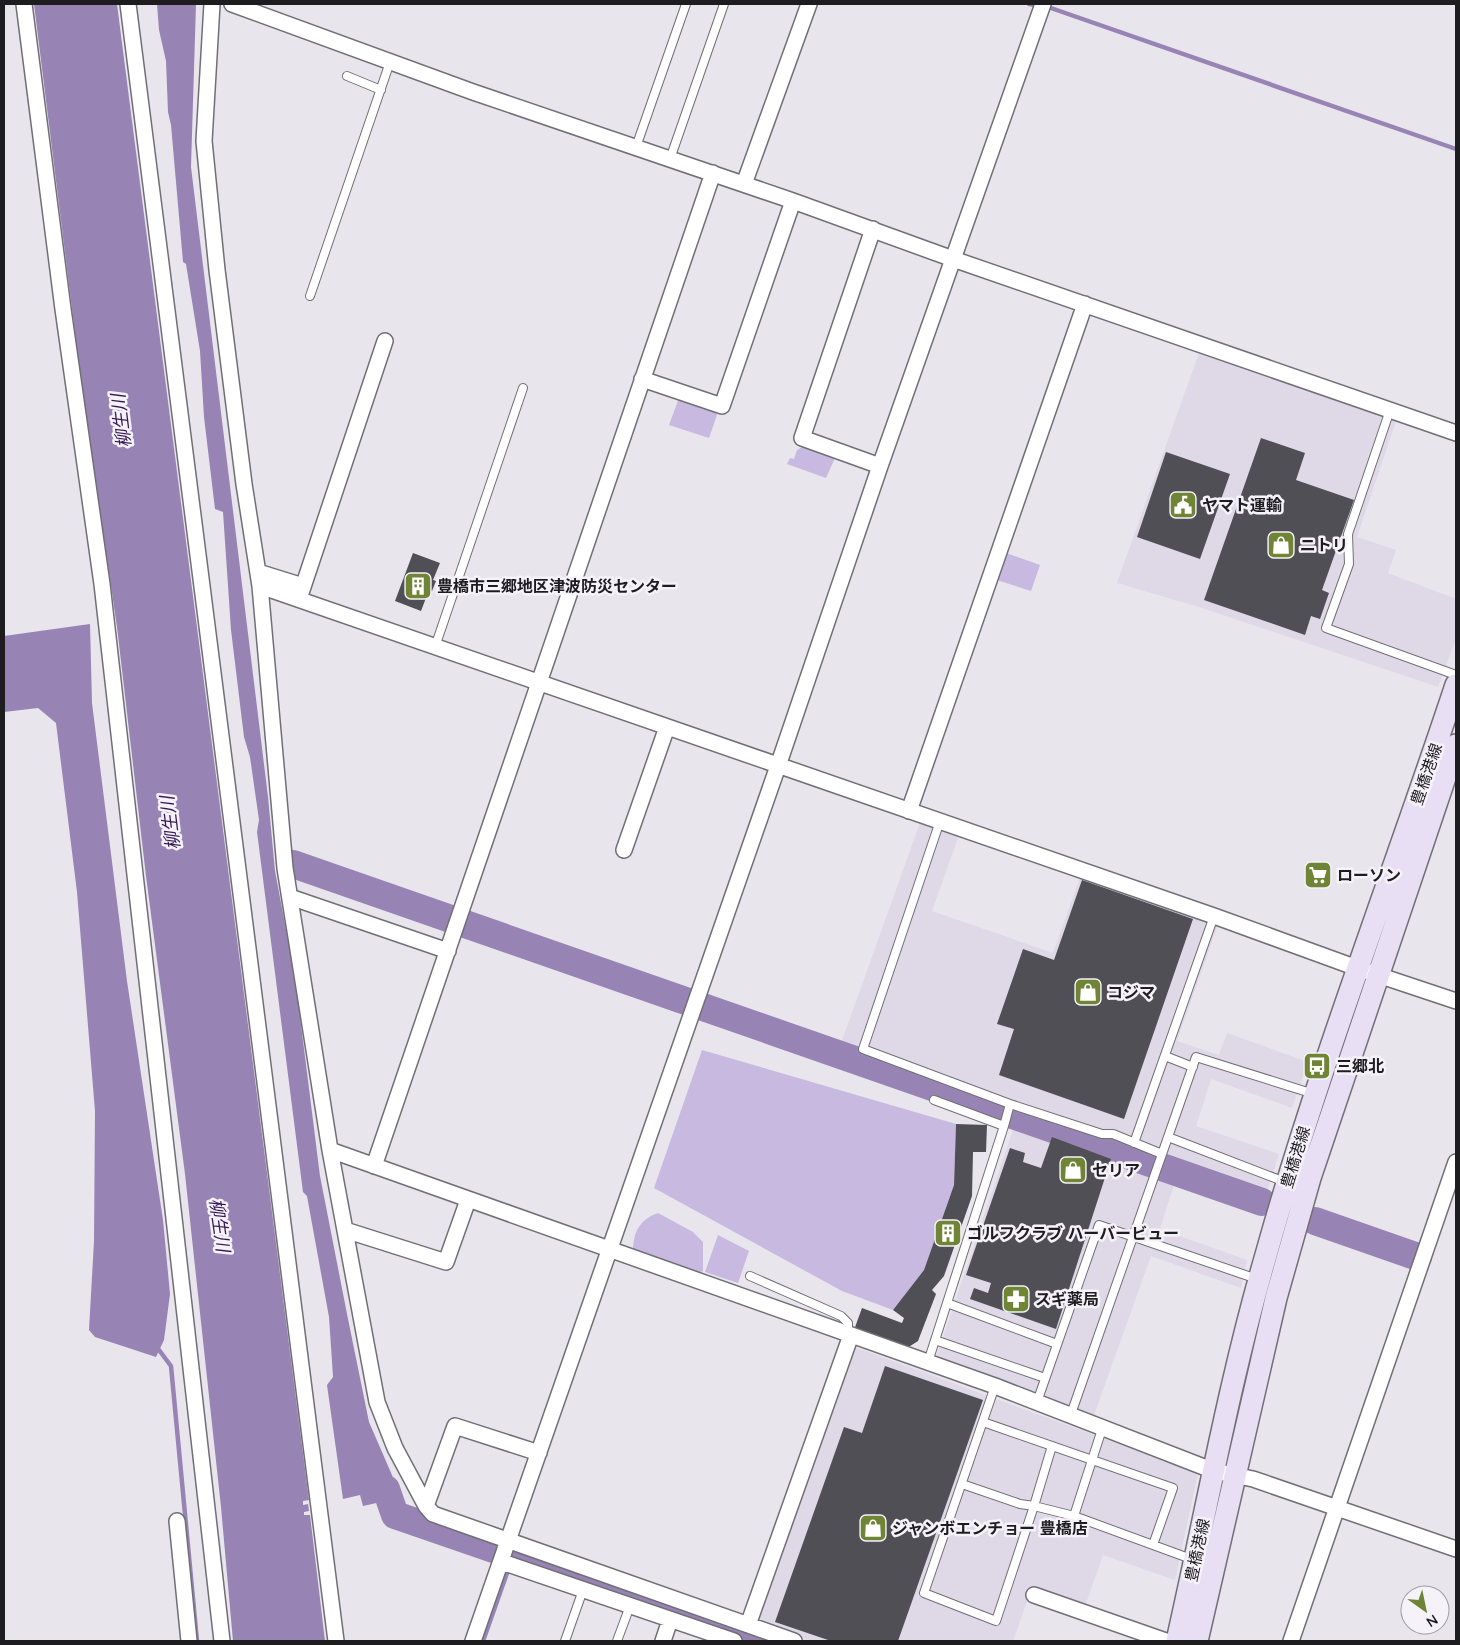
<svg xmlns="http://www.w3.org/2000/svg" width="1460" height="1645" font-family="Quicksand,'Noto Sans JP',sans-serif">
<rect width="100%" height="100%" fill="#e8e5ed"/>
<!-- built -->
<path fill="#ded8e7" d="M1200,350L1397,418L1357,537L1396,550L1388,573L1456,599V639L1438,687L1199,607L1117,583Z
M921,820L959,835L932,911L1053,953L1081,875L1218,925L1177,1041L1219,1055L1227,1033L1308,1062L1292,1108L1211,1079L1196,1126L1279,1154L1265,1198L1170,1165L1168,1173L1177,1175L1160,1229L1247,1260L1241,1288L1151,1256L1094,1415L941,1362L937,1355L1016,1121L1148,1168L1153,1157L839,1049Z
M852,1346L1198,1473L1175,1580L1103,1555L1084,1609L1031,1590L1013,1641H808L753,1622Z"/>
<!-- green -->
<path fill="#c8b9e0" d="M679,398L714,410L717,415L709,438L669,425Z
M804,446L835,458L826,478L787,464L790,458L794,459L797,450Z
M1006,553L1040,565L1031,591L997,580Z
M702,1050L956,1124L954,1185L924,1270L893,1310L842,1291L654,1188Z
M658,1213L693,1232L703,1242V1271L697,1274L633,1253C633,1232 639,1220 658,1213Z
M718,1235L749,1251L738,1283L705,1272Z"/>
<!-- water -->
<path fill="#9784b4" d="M34,4H117L309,1500L303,1501V1505L308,1504L309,1511L304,1512V1515H310L325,1641H233L221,1507L185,1174L146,876L117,627L80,373Z
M157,4H196L191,167L268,797L275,871L295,977L320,1176L347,1314L369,1422L408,1512L403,1522L387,1518L381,1502L363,1506L360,1495L343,1499L327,1385L333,1377L329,1317L307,1196L303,1192L257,832L259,820L250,757L244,737L231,630L223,512L215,509L204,417L200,351L186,264L183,262L171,125L168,112L166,61L159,30Z
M90,624L92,703L127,981L163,1220L170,1294L164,1340L156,1357L95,1337L89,1330L94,1241L95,1111L77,892L56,723L38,708L4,712V636Z"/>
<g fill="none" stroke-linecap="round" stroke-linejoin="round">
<!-- stream -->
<path stroke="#9784b4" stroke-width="4.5" d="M1029,4L1048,7L1456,149
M156,1346L171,1366L197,1641
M483,1641L513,1556"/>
<!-- river -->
<path stroke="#9784b4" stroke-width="28" d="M293,864L1262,1202
M1315,1221L1418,1257
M386,1489L395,1515L760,1641"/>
</g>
<!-- building -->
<path fill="#514f56" d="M1261,438L1305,453L1296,480L1354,500L1322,590L1329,593L1320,619L1311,616L1305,635L1204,600Z
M1166,452L1230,474L1200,559L1137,537Z
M413,553L440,563L433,580L436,581L432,591L429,590L421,611L395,601Z
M1082,880L1193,919L1124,1119L999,1075L1014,1029L997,1024L1023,949L1054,960Z
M956,1124L987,1125L986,1152H973L972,1196L944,1276L932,1290L936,1294L918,1341L907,1348L854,1330L862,1308L902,1323L904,1318L893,1310L924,1270L954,1185Z
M1052,1137L1111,1159L1056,1329L970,1299L974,1288L988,1293L991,1283L966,1275L1010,1148L1025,1153L1023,1162L1041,1168Z
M885,1366L983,1400L898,1641H831L775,1622L844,1427L862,1433Z"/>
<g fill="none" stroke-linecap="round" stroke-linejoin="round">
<!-- service casing -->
<g stroke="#716f76" stroke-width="10">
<path id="service" d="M347,76L381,90
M636,147L686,4
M670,159L724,4
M310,296L390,62
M1390,410L1348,534L1349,564L1326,628L1456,675
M435,647L523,388
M940,821L863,1049L1010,1104L1102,1134H1113L1162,1154
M1165,1056L1193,1067
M1004,1126L1010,1104
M1168,1137L1285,1182
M1134,1143L1214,916
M750,1276L841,1316L848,1323V1334
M947,1303L1057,1344
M935,1340L1045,1378
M928,1362L1004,1126L934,1100
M995,1386L924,1593L996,1621L1034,1506L1074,1516L1194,1560
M1037,1402L1099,1225L1257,1279
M1071,1414L1196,1057L1314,1094
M983,1422L1173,1488L1153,1545
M962,1484L1020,1504L1034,1506L1052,1446
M1074,1516L1103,1426
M565,1641L583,1590
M617,1641L630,1606"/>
</g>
<!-- minor casing -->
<g stroke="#716f76" stroke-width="18">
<path id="minor" d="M24,4L63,309L102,584L222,1641
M128,4L336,1641
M212,4L204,141L217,270L244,484L260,586L285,868L330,1150L377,1402L395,1448L426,1506L433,1514L794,1641
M232,4L473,92L793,201L953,259L1456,433
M744,184L809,4
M873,229L802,438L880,466
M642,379L722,406L793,201
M258,572L303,586
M260,586L1214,916L1357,968L1456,1001
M299,599L385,341
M909,811L1085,304
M624,850L667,727
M290,897L448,951
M330,1150L995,1386L1214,1471L1253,1479L1456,1549
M374,1166L713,173
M345,1230L446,1262L468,1200
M426,1506L455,1426L539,1453
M177,1521L189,1641
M502,1562L734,1641
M1034,1595L1166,1641
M748,1625L851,1335
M473,1641L778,766L880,466L1043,4
M663,1641L670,1620
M1291,1641L1456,1162"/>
</g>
<!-- secondary casing -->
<g stroke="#716f76" stroke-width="24">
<path id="secondary" d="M1177,1641C1206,1513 1229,1382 1266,1255C1320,1062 1393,875 1456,685
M1197,1641L1276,1298L1310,1178L1456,745"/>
</g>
<!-- service -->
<use href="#service" stroke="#fff" stroke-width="8"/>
<!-- minor -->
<use href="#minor" stroke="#fff" stroke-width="15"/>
<!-- secondary -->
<use href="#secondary" stroke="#e8dff4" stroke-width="21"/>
</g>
<!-- icons -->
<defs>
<g id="civic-square" transform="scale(1.4375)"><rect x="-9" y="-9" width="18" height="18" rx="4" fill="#6f8435" stroke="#f5f2fa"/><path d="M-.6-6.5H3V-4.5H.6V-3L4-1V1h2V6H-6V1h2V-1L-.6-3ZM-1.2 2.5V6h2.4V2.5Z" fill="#fff"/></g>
<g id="shop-square" transform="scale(1.4375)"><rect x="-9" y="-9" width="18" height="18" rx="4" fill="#6f8435" stroke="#f5f2fa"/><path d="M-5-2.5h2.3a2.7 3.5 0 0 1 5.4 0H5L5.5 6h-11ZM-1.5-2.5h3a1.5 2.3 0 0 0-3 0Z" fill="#fff"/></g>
<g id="building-square" transform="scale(1.4375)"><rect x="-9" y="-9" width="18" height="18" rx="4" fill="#6f8435" stroke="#f5f2fa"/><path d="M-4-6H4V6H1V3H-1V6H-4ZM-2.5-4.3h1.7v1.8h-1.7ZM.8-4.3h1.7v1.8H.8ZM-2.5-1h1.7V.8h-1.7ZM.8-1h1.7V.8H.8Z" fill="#fff"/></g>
<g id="supermarket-square" transform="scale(1.4375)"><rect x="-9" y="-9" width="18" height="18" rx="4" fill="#6f8435" stroke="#f5f2fa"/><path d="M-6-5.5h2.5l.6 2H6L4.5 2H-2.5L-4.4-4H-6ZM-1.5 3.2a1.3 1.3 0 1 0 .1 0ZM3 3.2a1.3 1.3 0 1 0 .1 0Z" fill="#fff"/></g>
<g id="bus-square" transform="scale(1.4375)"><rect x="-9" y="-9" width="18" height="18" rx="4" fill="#6f8435" stroke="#f5f2fa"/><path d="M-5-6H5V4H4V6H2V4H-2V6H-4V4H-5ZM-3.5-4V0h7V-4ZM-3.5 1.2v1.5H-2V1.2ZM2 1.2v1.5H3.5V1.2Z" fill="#fff"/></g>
<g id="pharmacy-square" transform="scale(1.4375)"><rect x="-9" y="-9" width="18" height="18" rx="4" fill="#6f8435" stroke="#f5f2fa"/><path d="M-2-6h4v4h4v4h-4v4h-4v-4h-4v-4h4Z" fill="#fff"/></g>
</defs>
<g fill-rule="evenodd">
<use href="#civic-square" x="1183" y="505"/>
<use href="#shop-square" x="1281" y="545"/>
<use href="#building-square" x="418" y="586"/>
<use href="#supermarket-square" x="1318" y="875"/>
<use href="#shop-square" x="1088" y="992"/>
<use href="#bus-square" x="1317" y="1066"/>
<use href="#shop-square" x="1073" y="1170"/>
<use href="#building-square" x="948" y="1233"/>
<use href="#pharmacy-square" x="1016" y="1299"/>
<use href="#shop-square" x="873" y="1528"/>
</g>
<g text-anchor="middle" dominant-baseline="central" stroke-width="5" stroke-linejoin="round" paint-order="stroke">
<!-- poi labels -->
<g font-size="16" font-weight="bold" fill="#1d1c1f" stroke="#f5f2fa" text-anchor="start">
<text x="1202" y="505">ヤマト運輸</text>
<text x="1300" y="545">ニトリ</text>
<text x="437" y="586">豊橋市三郷地区津波防災センター</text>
<text x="1337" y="875">ローソン</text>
<text x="1107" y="992">コジマ</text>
<text x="1336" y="1066">三郷北</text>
<text x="1092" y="1170">セリア</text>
<text x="967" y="1233">ゴルフクラブ ハーバービュー</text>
<text x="1035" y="1299">スギ薬局</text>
<text x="892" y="1528">ジャンボエンチョー 豊橋店</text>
</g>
<!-- street labels -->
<g font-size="16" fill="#1d1c1f" stroke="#f5f2fa">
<text transform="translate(1426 774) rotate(-71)">豊橋港線</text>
<text transform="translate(1295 1157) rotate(-73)">豊橋港線</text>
<text transform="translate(1197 1550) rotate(-78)">豊橋港線</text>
</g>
<!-- water labels -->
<g font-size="18" font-style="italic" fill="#361954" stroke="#f5f2fa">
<text transform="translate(121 421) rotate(-97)">柳生川</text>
<text transform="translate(170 823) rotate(-97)">柳生川</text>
<text transform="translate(220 1225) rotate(82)">柳生川</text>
</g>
</g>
<!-- border -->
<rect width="1460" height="1645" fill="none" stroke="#1d1c1f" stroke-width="10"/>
<!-- north arrow -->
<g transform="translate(1425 1610) rotate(147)"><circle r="24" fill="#f5f2fa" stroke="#9f9ca2"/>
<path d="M0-4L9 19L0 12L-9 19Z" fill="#6f8435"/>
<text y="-8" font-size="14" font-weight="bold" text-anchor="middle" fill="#1d1c1f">N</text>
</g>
</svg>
